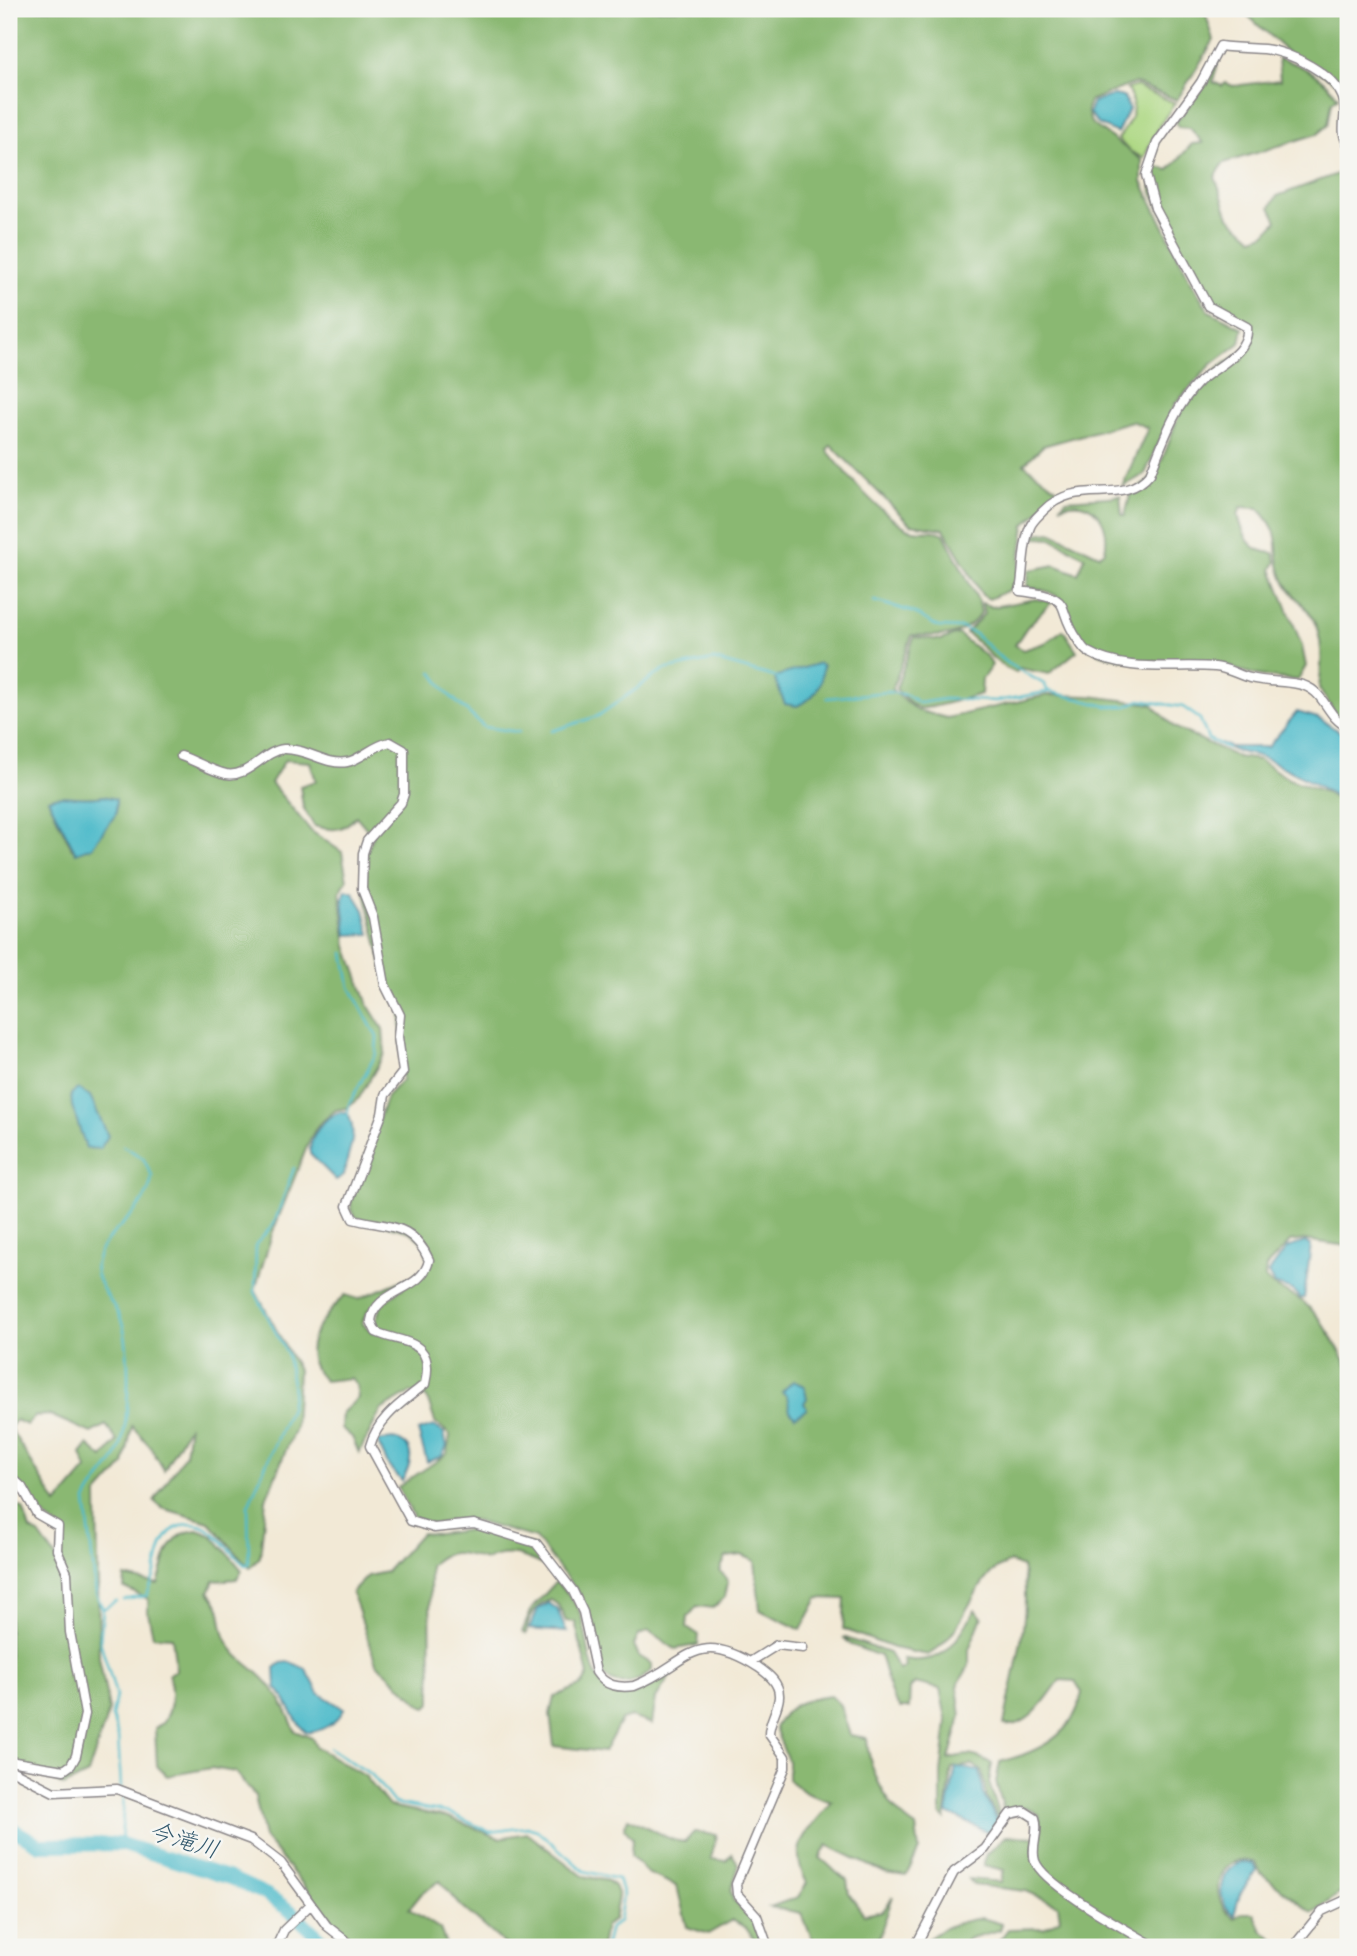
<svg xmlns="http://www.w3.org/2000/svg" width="1357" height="1956" font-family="'Comic Neue','Klee One',sans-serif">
<rect width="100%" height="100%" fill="#f6f6f2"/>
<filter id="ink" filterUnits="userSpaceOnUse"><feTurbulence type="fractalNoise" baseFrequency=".0143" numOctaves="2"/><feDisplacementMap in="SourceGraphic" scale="14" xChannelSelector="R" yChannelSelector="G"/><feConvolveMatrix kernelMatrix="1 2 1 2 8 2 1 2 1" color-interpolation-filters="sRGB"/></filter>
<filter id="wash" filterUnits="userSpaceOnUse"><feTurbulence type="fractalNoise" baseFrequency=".00686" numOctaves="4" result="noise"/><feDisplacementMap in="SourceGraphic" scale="28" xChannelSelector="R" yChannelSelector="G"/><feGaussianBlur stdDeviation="1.57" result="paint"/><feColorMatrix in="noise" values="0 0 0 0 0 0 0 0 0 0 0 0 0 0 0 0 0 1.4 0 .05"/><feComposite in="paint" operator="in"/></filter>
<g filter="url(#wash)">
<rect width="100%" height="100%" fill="#f2e9d6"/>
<!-- green -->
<path fill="#aed884" stroke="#687d60" stroke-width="2" d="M1136,86L1175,103L1159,126L1144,158L1129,151L1118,139C1131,121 1139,110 1127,89Z"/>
<!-- forest -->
<path fill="#8ab872" stroke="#566d56" stroke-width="2" fill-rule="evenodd" d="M9,9H1204L1214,40L1177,100L1135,83L1089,101L1087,110L1091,123L1142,160V182L1189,278L1209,311L1243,328L1240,343L1211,365L1175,404L1145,474L1122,487L1148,428L1132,421L1043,446L1024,464L1059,490L1025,525L1016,587L989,599L982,595L944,529L910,524L831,445L827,450C846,474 879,513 907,528C919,534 933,527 944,534L979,602L981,613C962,639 941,637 912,635L892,690L916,710L947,718L1047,695L1090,696L1152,704L1174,727L1237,757L1259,760L1289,779L1325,792L1344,805L1348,819V846L1343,877L1348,888V1246L1304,1240L1290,1242L1266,1267L1265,1278C1275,1290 1290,1292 1303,1302C1323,1318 1336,1344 1348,1366V1893L1339,1894L1313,1913L1261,1873L1255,1862C1218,1850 1205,1898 1234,1918L1242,1913H1254L1262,1930L1283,1947H994L1008,1929L1044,1928L1060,1919L1058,1905L1026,1891L974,1885L969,1879L1001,1882L1004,1870L983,1865L987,1854L1006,1836L1041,1837L1039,1814L1026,1807L1004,1811L996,1782L1000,1762C1038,1752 1075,1735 1082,1692L1075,1681L1060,1680C1047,1697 1029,1729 1004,1725C1012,1677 1033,1614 1022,1567L1010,1562C1005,1565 996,1568 991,1573C966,1599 962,1635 928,1655L893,1648L843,1629L845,1599L818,1598L801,1630L760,1610L755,1561L742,1555L726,1557L720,1570L728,1582L725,1597L713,1608L697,1606L688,1617L687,1627L699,1635L698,1645L675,1649L649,1631L639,1635L634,1645L639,1656L652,1664V1670C639,1683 615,1691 602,1673L586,1609L578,1592L535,1538L475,1521L453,1520L433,1525L414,1518L398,1487L447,1454L450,1435L435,1422L427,1398L411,1392L381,1410L359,1453L352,1437L341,1428L342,1413L358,1398L356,1384L351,1378L325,1381C292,1350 321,1320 345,1295L358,1299L410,1277L367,1312L362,1323L372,1332L381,1305L430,1266L424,1244L411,1232L355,1217L351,1210V1198L387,1096L402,1080L401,1008L387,984L364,889L365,857L373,836L356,816C342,832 334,831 314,826L303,807L300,786L316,781L310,762L285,760L271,783L311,831L342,852L347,880L340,892L347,946L368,1005L383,1029L385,1053L359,1098L346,1108L336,1110L318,1125L310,1139L272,1234L255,1290L298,1370L295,1428L266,1499L260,1557L250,1568L209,1522L162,1508L154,1501L185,1454L189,1425L164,1470L150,1446L132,1426L124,1465L97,1495L99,1657L109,1710L88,1774L64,1786L23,1767L9,1765V1503L23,1508L30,1530L39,1534L58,1561L61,1531C40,1512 12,1487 9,1458ZM103,796V828L97,840L72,849L48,799C65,793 85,801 103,796ZM50,1415L91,1433L106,1425L117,1441L103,1458L88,1445L81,1454L87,1469L57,1504L10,1428L16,1420L27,1425L35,1416Z
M1241,9H1348V90L1289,54Z
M1219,57L1213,82L1222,86L1226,83L1233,86L1280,80L1278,58C1303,65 1323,76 1338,97L1332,102L1328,125L1317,134L1224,163L1215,177L1229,217L1253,238L1265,234L1277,221L1270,207L1277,196L1348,170L1347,722L1338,718L1319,688C1322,665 1324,638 1312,617C1304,603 1290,594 1283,578C1270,547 1288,539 1258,508L1241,507L1238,515C1244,537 1249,552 1274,553L1276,562L1272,569L1302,646L1306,666L1298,680C1280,679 1262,677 1245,672C1234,669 1224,664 1213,663C1173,660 1128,668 1091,649C1056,631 1090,595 1027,587L1029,570L1055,565L1078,574L1085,557L1051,538L1035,537L1034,534L1051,532L1099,555L1105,551C1111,521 1093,496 1060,506L1066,500L1120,496L1122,515H1125L1131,491C1169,479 1166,429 1187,402C1196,390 1207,379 1217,369C1231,357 1258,349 1250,326L1210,305L1152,192L1151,177L1154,166L1169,170L1192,144L1203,143L1190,128L1178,127L1176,122L1205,85Z
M1036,599L1052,602L1027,627L1015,645L1023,650L1045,643L1063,630L1077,651L1049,674L1019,668L1016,673C993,664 986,648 966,633L984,614L982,603L992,607Z
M958,634L987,657L992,665L982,679L981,694C968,697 928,711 918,708C911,705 902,695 896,689L914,637L941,640Z
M475,1529L534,1546L545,1561L543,1565C524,1556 506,1549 486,1560C463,1553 447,1546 430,1566L431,1703L427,1707L421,1705L376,1663L352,1592L368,1576L386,1572L421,1533L439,1534Z
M197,1530L213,1536L242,1570L237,1579L214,1581L209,1592C225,1611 218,1616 225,1636C233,1657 251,1665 265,1680C279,1694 288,1712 295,1731L312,1738L316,1747L365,1776L389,1806L448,1817L499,1838L527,1833L583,1876L608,1881L614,1886L618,1896L614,1920L605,1926L601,1947L507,1946L461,1906L440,1881L422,1893L409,1909L440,1929L447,1947H367L340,1929L264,1838L255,1796L235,1772L211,1768L167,1776L157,1766L155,1728C175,1718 172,1692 169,1674L176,1670L172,1637L153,1636L148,1613V1599L124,1588L125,1577L158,1584C166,1559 167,1533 197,1530Z
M556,1582C567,1592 576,1601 581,1616C593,1651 584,1697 636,1693C642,1692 665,1675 673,1671L656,1698L652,1724L631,1717L621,1720L604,1752L554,1746L550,1714L554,1697L582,1685L588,1675L575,1622L566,1621L558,1605L551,1600C535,1604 528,1619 526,1634L522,1632L532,1608Z
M975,1610L982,1617L969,1649V1666L957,1686L961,1716L949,1759C966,1753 976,1754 992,1764L989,1783L1000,1816L999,1820L987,1799L982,1771L973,1765L952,1768L945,1819L941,1816V1773L947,1723L940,1689L915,1683L910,1688L909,1708H900C887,1695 887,1672 880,1656L851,1645L843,1637L889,1653L899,1670L905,1667L903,1659C946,1666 955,1642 975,1610Z
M831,1696L840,1705L850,1735L867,1738C868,1770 888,1810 916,1827L919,1850L906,1876L885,1873L827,1845L820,1858C831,1865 835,1874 847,1880L849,1894L864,1915L883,1911L893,1896L876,1947H811L813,1940L801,1913L770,1907L798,1897L807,1883C786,1844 809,1831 832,1802L806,1793L788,1779V1761L775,1728C787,1703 805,1699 831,1696Z
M628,1818C645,1825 670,1842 685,1842L694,1832L716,1835L711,1859L726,1861L732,1854L739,1865L731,1891L733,1900L754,1923L764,1947H759L746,1928L732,1920L708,1934L687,1927L677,1886L647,1873L631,1856L632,1838L624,1828Z
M982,1918L1002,1924L1000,1930L970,1938L964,1943L974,1947H921C935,1928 960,1921 982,1918Z"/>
<!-- water -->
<path fill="#4fbbca" stroke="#386e82" stroke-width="2" d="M1114,95L1124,97L1129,109L1117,133L1098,124L1089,113L1093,102Z
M820,663L823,666C821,688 816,697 797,706L785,704L775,680L777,676Z
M1297,712L1318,718L1348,737V806C1343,797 1274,762 1261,757C1243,751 1237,755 1220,743L1230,747H1268Z
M103,796L116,799V814L97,840L92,847L76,853L48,799C64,792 85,801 103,796Z
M346,890L353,892L364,910L370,934L347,935L343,899Z
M78,1089L90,1096L108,1136L100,1149L86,1148L72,1106L71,1094Z
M341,1112L348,1114C359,1137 347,1152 344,1175L336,1180L310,1154C309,1136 324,1117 341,1112Z
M1305,1242L1311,1245L1304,1298H1300L1292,1290L1274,1284L1268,1273L1287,1248Z
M793,1381L804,1386L807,1398L804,1403L807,1409L795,1417L790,1411L787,1396L782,1392Z
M434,1426L444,1433L447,1446L442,1456L427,1462L418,1431Z
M393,1439C418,1444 411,1465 402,1481L389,1467L377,1441Z
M549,1603L557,1609L567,1632L529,1629L538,1609Z
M290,1662L306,1669L319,1693L344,1709C339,1721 319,1734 306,1732C292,1719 289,1701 276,1687L275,1668L281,1663Z
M956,1767L980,1771L983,1794L997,1821L990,1833L947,1813Z
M1241,1862L1253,1863L1257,1870L1240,1894L1234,1915C1215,1901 1217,1871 1241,1862Z"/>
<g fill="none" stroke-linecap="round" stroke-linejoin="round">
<!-- stream -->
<path stroke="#4fbbca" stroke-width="2.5" d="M874,601L913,612L938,627L963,628L975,634L1004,661L1044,684L1048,691L1106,706H1127L1140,700L1183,707L1200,719L1208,739L1228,748
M432,672L447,693L484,727L519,732
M827,698L888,692L907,695L919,703L945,699L997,701L1047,692
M552,731L598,716L663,670L714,660L778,678
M1348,873V881
M344,953L350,987L377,1037L376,1054L349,1104L347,1117
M124,1600L146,1596C156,1580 156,1561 163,1543C167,1534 173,1528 183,1525C211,1518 227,1550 245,1565L249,1564L248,1506L290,1408L293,1390L287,1354L255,1292L256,1244L274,1224L294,1168
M116,1601L103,1609L100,1641L116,1695L112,1717L118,1736L121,1787
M103,1609L96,1594L86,1501C93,1484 107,1473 116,1457C130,1432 132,1347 121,1320C115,1303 92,1282 96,1263C103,1228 147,1217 152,1176L143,1158L123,1146
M330,1748L372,1775L394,1803L450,1813L490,1832L527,1827L537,1830L584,1871L618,1879L623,1895L619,1921L610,1928L605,1947
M121,1844L124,1796"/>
<!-- river -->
<path stroke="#4fbbca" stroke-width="14" d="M9,1827L40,1845L121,1844L230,1878L267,1895L292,1912L329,1947"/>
</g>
</g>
<g filter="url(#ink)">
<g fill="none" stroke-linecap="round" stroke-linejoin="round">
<!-- minor casing -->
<g stroke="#8a8688" stroke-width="11">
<path id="minor" d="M1348,144C1339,132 1347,116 1344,102C1338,75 1289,51 1264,49C1249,48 1235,48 1220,46L1201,82L1157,143L1146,175L1155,208L1208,306L1247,327C1250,353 1216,366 1199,382C1174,407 1163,442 1150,474C1122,508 1078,475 1043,511C1039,515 1032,521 1030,527C1022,547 1024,571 1020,591C1078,598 1053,604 1078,640C1081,645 1084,650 1088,652C1125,673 1174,664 1215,667C1228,668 1238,675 1250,678C1266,682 1282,681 1298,684C1326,689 1325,717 1348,727
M181,756C196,761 211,771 226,774C249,778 263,751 284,749C306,748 327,766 347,762C360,760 372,746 390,742L404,750V794L401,803L367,841L363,853L362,889L373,917L385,985L400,1015L398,1037L403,1072L385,1095L382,1114L347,1206L353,1219C389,1228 412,1222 429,1260C423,1292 375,1289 371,1321L376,1332C402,1344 436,1338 425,1384C403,1402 378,1417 370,1446L411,1521L434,1528L474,1524L536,1543L573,1591L583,1612L596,1672C605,1686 618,1688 634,1686C688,1665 693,1626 758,1667C768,1674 780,1683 779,1697C778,1710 769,1721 769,1734L785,1757V1768L736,1884L737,1894L757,1916L768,1947
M9,1475L22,1487L37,1514L58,1526L57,1550L67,1573L70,1632L85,1714L76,1756L71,1765L64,1770L9,1761
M750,1662L777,1645L803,1648
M9,1769L54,1792L117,1789L251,1840L281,1863L327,1926L354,1947
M276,1947L284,1930L309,1906
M915,1947L954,1872L985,1849L1010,1814L1024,1811L1035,1818C1040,1832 1030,1847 1035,1861C1044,1886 1131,1932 1156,1947
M1293,1947L1322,1911L1348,1899"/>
</g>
<!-- minor -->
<use href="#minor" stroke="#fff" stroke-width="8"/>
</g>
</g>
<g text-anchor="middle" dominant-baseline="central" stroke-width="5" stroke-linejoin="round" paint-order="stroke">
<!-- water labels -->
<g font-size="24" font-style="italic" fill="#32586d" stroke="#f6f6f2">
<text transform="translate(184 1840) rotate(17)">今滝川</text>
</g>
</g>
<!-- margin -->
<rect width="1357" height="1956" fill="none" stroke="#f6f6f2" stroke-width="35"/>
</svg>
